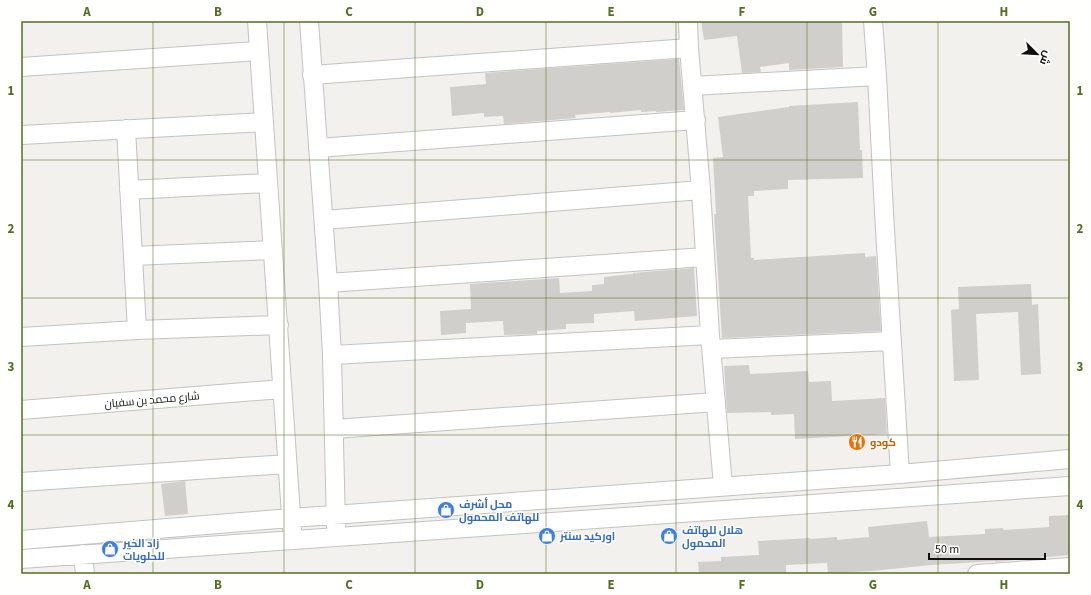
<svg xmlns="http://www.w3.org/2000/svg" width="1091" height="595" font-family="'Source Sans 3',Cairo,sans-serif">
<rect width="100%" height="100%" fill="#f3f1ee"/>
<!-- building -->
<path fill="#d0cfcc" d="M701,21H842L843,67L789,70V63L760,67L761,72L742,73L737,36L704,40Z
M679,59L684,110L656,112V111L641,112V110L610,113V112L575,115L576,118L504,124L503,116L484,117V113L452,116L450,87L486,84L485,73Z
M858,102L860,150H862L863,178L788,180V189L754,191V196H748L751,258H754V260L865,253V257L876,256L881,331L722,338L714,214H716L713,158L723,157L718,117L789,107V106Z
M694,268L697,316L635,321L634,311L594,314V323L566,324V329L537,331V334L504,335L503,321L466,323V333L441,335L440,311L471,309L470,284L559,278L560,293L592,291V285L604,284V277L633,274V273Z
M1031,284L1032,305L1038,304L1041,374L1021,375L1018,312L976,314L979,380L954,381L951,310L959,309L958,287Z
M749,365L750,374L808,371L809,382L831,381L832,401L885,398L887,434L795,439L794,414L771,415V412L727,413L724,366Z
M185,481L188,514L165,516L161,484Z
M1070,515V555L995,562V561L931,565L872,571L828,573L827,563L786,565V574H699L698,562L721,561V557L759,555L758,541L810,538V539L837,537V540L869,537L868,527L927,521L929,537L985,534V529L1003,528L1004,530L1049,527V516Z"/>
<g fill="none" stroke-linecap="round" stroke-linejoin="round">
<!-- minor casing -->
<g stroke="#c4c2bf" stroke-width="20">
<path id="minor" d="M257,21L292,529
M309,21L328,283L332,355L336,527
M688,21L689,48L701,190L710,335L723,486
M873,21L877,76L884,213L900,474
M21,67L258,51
M312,75L689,48
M692,86L877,76
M126,129L137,330
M21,135L264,122
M318,148L696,120
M129,190L267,183
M324,220L701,190
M133,256L273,250
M328,283L705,257
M21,337L137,330L279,325
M712,349L892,341
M332,355L710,335
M21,410L282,389
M334,429L716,402
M21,482L287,464
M21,540L291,518L900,474L1070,459
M83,554L85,574
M21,559L1070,486
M977,574L1070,567"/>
</g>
<!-- minor -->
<use href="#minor" stroke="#fff" stroke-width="18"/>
</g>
<!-- grid -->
<path fill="none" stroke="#536f22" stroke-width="1" stroke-opacity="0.55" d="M153,21V574M284,21V574M415,21V574M546,21V574M676,21V574M807,21V574M938,21V574M21,160H1070M21,298H1070M21,435H1070"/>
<!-- icons -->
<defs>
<g id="restaurant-disc" transform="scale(0.9)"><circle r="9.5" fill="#e8710a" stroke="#fffffe"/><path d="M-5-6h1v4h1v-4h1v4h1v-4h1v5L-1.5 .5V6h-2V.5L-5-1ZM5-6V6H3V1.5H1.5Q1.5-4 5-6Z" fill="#fff"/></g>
<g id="shop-disc" transform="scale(0.9)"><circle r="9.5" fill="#3f7fe0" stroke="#fffffe"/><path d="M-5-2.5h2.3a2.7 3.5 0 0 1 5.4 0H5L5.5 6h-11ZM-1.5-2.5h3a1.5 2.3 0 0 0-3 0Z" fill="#fff"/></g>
</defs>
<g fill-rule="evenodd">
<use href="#restaurant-disc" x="857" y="442"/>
<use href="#shop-disc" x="446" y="510"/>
<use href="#shop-disc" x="547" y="536"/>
<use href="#shop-disc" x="669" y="536"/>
<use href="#shop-disc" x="110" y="549"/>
</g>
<g text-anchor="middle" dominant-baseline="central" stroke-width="3" stroke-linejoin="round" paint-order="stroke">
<!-- street labels -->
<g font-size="11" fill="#10100f" stroke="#fffffe">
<text transform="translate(152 400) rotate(-5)">شارع محمد بن سفيان</text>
</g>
<!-- food labels -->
<g font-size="11" font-weight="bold" fill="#c56008" stroke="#fffffe" text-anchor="start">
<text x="870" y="442">كودو</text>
</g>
<!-- shop labels -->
<g font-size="11" font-weight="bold" fill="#366cbe" stroke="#fffffe" text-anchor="start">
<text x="459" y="504">محل أشرف<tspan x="459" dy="13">للهاتف المحمول</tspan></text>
<text x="682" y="530">هلال للهاتف<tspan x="682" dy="13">المحمول</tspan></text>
<text x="560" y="536">اوركيد سنتر</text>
<text x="123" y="543">زاد الخير<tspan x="123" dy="13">للحلويات</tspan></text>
</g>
</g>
<!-- border -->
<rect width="1091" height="595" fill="none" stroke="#fffffe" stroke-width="44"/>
<!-- north arrow -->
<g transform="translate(1037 54) rotate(114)" stroke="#fffffe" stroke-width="3" paint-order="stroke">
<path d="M0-3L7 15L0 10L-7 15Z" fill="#10100f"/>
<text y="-6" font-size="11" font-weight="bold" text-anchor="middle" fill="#10100f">ش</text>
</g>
<!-- scale -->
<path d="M929 553v6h116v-6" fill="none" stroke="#10100f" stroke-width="2"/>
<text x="935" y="553" font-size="12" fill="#10100f" stroke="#fffffe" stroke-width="3" paint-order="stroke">50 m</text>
<rect x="22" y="22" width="1047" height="551" fill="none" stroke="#536f22" stroke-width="1.5"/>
<g font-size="13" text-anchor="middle" font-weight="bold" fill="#536f22">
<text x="87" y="16">A</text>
<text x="218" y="16">B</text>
<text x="349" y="16">C</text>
<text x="480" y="16">D</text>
<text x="611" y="16">E</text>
<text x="742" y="16">F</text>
<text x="873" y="16">G</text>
<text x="1004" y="16">H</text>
<text x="11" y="95">1</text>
<text x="1080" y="95">1</text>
<text x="11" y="233">2</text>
<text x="1080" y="233">2</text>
<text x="11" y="371">3</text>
<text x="1080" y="371">3</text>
<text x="11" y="509">4</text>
<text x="1080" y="509">4</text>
<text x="87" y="589">A</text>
<text x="218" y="589">B</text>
<text x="349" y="589">C</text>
<text x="480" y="589">D</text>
<text x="611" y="589">E</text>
<text x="742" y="589">F</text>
<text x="873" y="589">G</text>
<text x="1004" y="589">H</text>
</g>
</svg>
